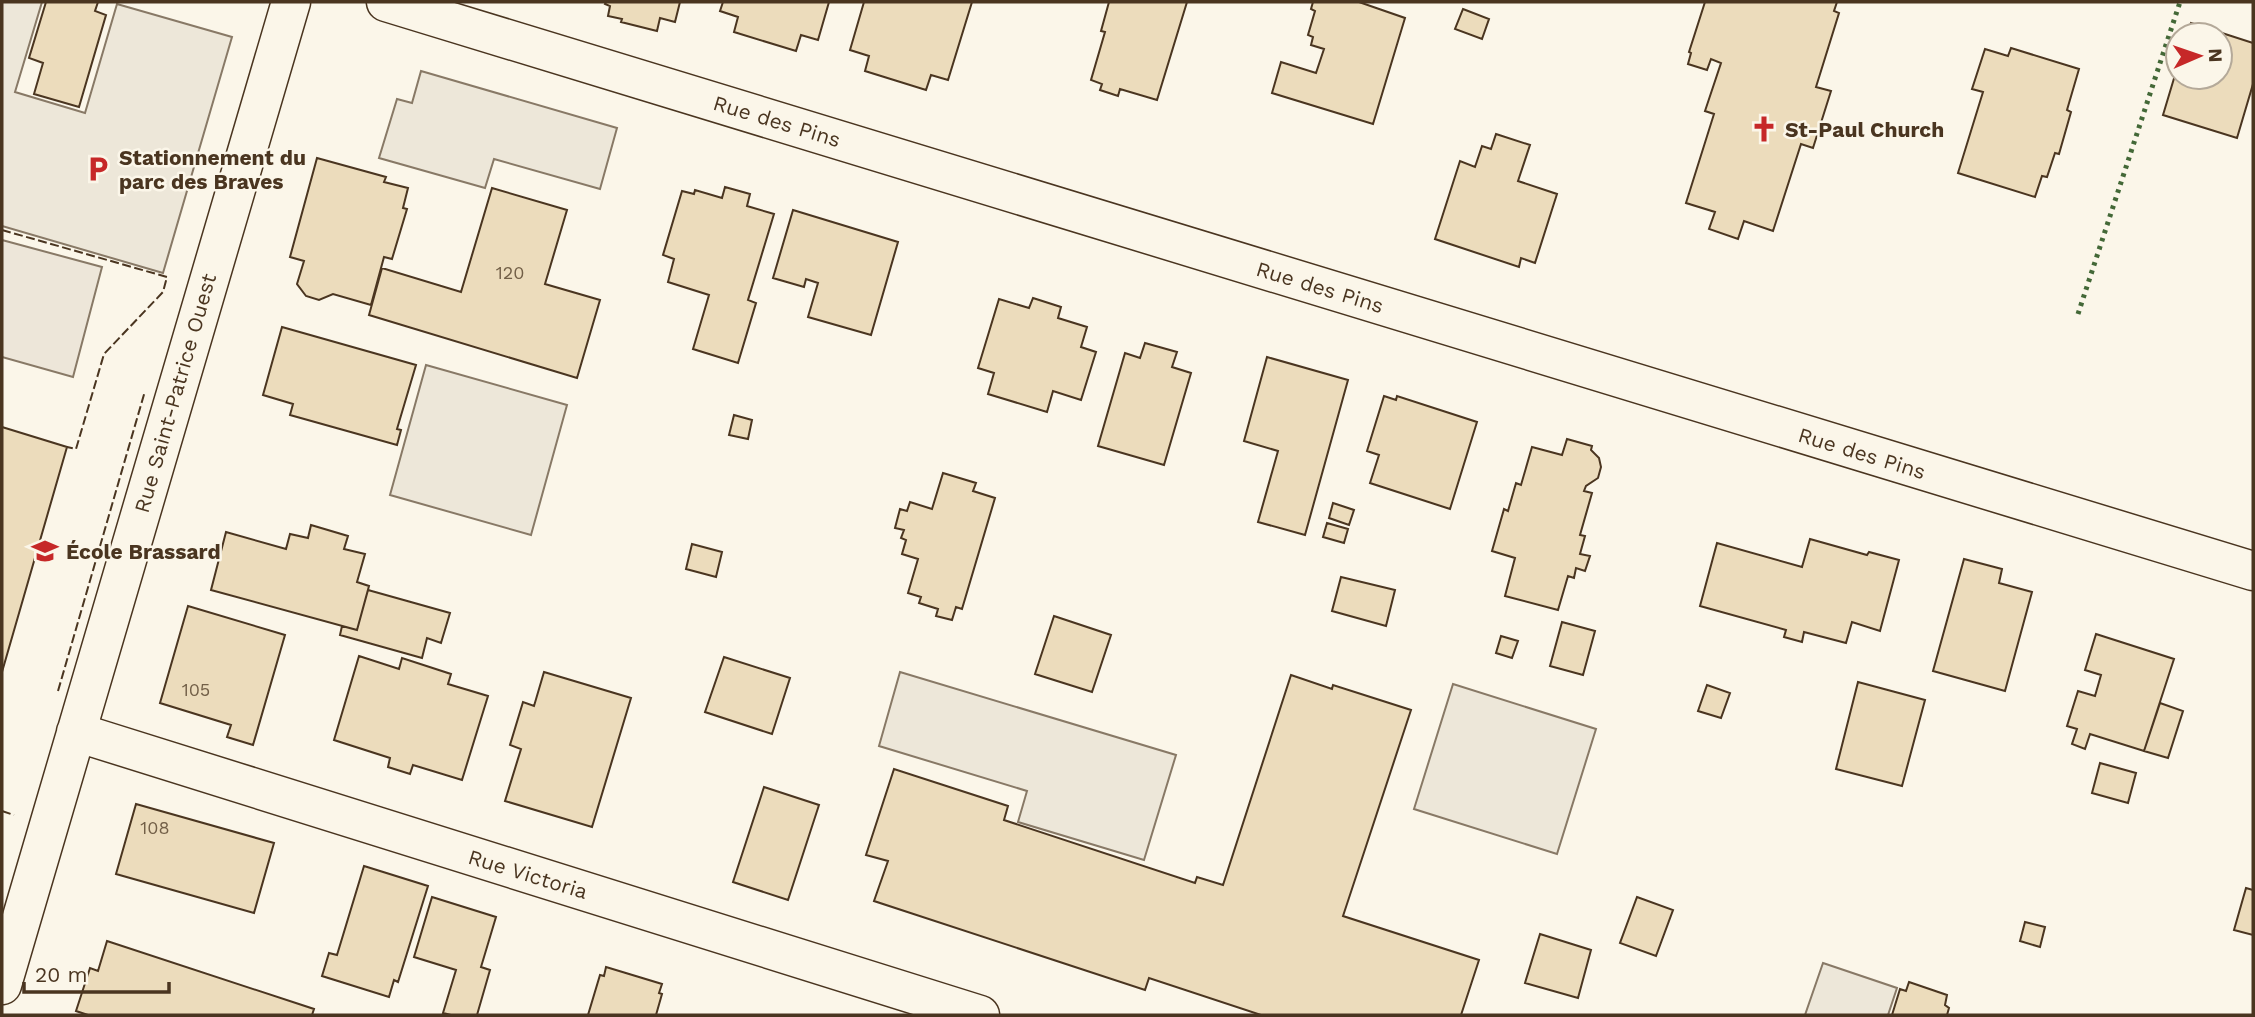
<svg xmlns="http://www.w3.org/2000/svg" width="2255" height="1017" font-family="'Work Sans',sans-serif">
<rect width="100%" height="100%" fill="#fbf6e9"/>
<!-- green -->
<path fill="#ede6d9" stroke="#887966" stroke-width="2" d="M2,240L102,267L73,377L2,357Z"/>
<!-- parking -->
<path fill="#ede7d9" stroke="#887966" stroke-width="2" d="M2,2H42L15,92L85,113L117,4L232,37L163,273L2,226Z
M421,71L617,128L600,189L494,159L485,188L379,158L397,99L412,103Z
M426,365L567,405L531,535L390,495Z
M900,672L1176,755L1144,860L1018,822L1027,791L879,746Z
M1453,684L1596,729L1557,854L1414,809Z
M1823,963L1897,988L1888,1015H1805Z"/>
<!-- building -->
<path fill="#ecdcbc" stroke="#4a3520" stroke-width="2" d="M46,2H98L95,11L106,15L79,107L34,94L43,63L29,58Z
M606,2H680L675,22L660,18L657,31L621,22L622,19L608,16L610,6L605,4Z
M723,2H829L818,40L801,35L796,51L734,32L738,17L720,11Z
M864,2H972L948,80L931,75L926,90L865,71L869,56L850,50Z
M1109,2H1187L1157,100L1120,89L1118,96L1100,90L1102,84L1091,80L1105,32L1101,31Z
M1313,2H1359L1405,18L1373,124L1272,93L1281,62L1316,73L1324,49L1311,45L1313,37L1308,35L1315,11L1311,9Z
M1705,2H1837L1834,11L1839,13L1816,87L1831,91L1813,148L1801,144L1773,231L1744,221L1738,239L1709,229L1715,212L1686,203L1714,114L1705,111L1721,63L1711,59L1707,70L1688,64L1691,53L1689,52Z
M1463,9L1489,19L1482,39L1455,29Z
M2191,23L2253,43V84L2237,138L2163,115L2178,65V77H2220V35H2187Z
M2011,48L2079,69L2067,110L2071,112L2059,154L2055,153L2047,177L2042,176L2035,197L1958,173L1983,92L1972,89L1985,49L2008,56Z
M1496,134L1530,145L1518,181L1557,194L1535,263L1521,258L1519,267L1435,239L1460,161L1475,167L1482,146L1491,149Z
M317,158L386,177L384,182L408,188L403,208L407,209L392,259L384,257L371,305L333,294L319,300L306,296L297,284L304,261L290,257Z
M725,187L750,194L747,206L774,214L748,300L756,303L738,363L693,349L709,295L668,282L674,259L663,255L682,191L694,194L695,190L722,198Z
M492,188L567,210L545,284L600,300L577,378L369,315L382,268L461,292Z
M793,210L898,242L871,335L808,317L818,283L806,279L804,287L773,278Z
M1033,298L1061,307L1058,318L1087,327L1081,347L1096,352L1081,400L1053,391L1047,412L988,394L994,373L978,368L999,299L1029,308Z
M282,327L416,365L397,429L401,430L397,445L290,415L293,404L263,395Z
M1145,343L1177,352L1172,367L1191,373L1164,465L1098,446L1125,353L1140,358Z
M1267,357L1348,380L1305,535L1258,522L1278,451L1244,441Z
M1384,396L1396,400L1397,396L1477,422L1450,509L1370,483L1379,455L1367,451Z
M734,415L752,420L748,439L729,435Z
M2,427L67,447L2,672Z
M1567,439L1592,446L1591,450L1599,458L1601,467L1598,478L1586,486L1584,491L1592,493L1580,535L1585,536L1580,554L1590,556L1585,571L1576,568L1574,578L1568,576L1558,610L1505,596L1515,558L1492,551L1504,509L1508,511L1516,483L1521,485L1532,447L1562,455Z
M943,473L976,483L973,491L995,498L962,609L956,607L952,620L936,616L938,609L919,603L921,597L908,593L918,559L902,554L906,540L901,538L904,530L895,528L900,509L907,511L910,502L932,509Z
M1333,503L1354,510L1349,525L1329,518Z
M1327,523L1348,529L1344,543L1323,537Z
M311,525L348,536L344,549L365,554L357,582L369,586L357,630L211,590L226,532L286,549L290,534L308,538Z
M1810,539L1867,555L1869,552L1899,560L1880,631L1852,622L1846,643L1804,632L1802,642L1784,637L1786,630L1700,606L1717,543L1802,567Z
M692,544L722,552L716,577L686,569Z
M1964,559L2002,569L1999,583L2032,592L2005,691L1933,671Z
M1341,577L1395,590L1386,626L1332,611Z
M368,590L450,613L441,643L427,638L422,658L340,635L342,626L357,630Z
M188,606L285,635L253,745L227,737L231,725L160,703Z
M1054,616L1111,635L1092,692L1035,674Z
M1562,622L1595,631L1583,675L1550,666Z
M2096,634L2174,659L2144,751L2090,734L2085,749L2072,744L2077,729L2067,726L2078,691L2095,696L2101,675L2085,670Z
M1501,636L1518,641L1512,658L1496,653Z
M359,656L399,669L402,658L451,674L448,684L488,696L462,780L413,765L410,774L388,767L390,758L334,740Z
M724,657L790,678L772,734L705,712Z
M544,672L631,698L592,827L505,801L521,749L510,745L523,702L534,706Z
M1291,675L1332,689L1333,685L1411,710L1343,916L1479,960L1461,1015H1261L1149,978L1145,990L874,901L888,861L866,855L894,769L1008,806L1004,820L1195,883L1197,877L1223,885Z
M1858,682L1925,700L1902,786L1836,769Z
M1707,685L1730,693L1721,718L1698,711Z
M2160,703L2183,711L2168,758L2144,751Z
M2100,763L2136,773L2128,803L2092,793Z
M764,787L819,805L788,900L733,882Z
M136,804L274,843L254,913L116,874Z
M364,866L428,886L398,982L394,980L389,997L322,976L329,953L337,955Z
M2246,888L2253,890V935L2234,930Z
M432,897L496,917L481,967L490,970L477,1015H451L443,1013L456,970L414,957Z
M1637,897L1673,910L1656,956L1620,943Z
M2025,922L2045,927L2040,947L2020,941Z
M1540,934L1591,950L1578,998L1525,983Z
M107,941L314,1009L312,1015H88L76,1011L90,968L98,971Z
M606,967L662,984L659,993L662,994L656,1015H588L600,975L604,976Z
M1909,982L1947,995L1945,1005L1949,1008L1947,1015H1892L1900,989L1906,991Z"/>
<g fill="none" stroke-linecap="round" stroke-linejoin="round">
<!-- minor casing -->
<g stroke="#4a3520" stroke-width="41">
<path id="minor" d="M386,2L2253,571
M76,732L980,1015
M2,985L291,2"/>
</g>
<!-- minor -->
<use href="#minor" stroke="#fbf6e9" stroke-width="38"/>
<!-- hedge -->
<path stroke="#436837" stroke-width="5" stroke-dasharray="3.5 5" stroke-linecap="butt" d="M2078,314L2180,2"/>
<!-- fence -->
<path stroke="#4a3520" stroke-width="2" stroke-dasharray="9 3.5" stroke-linecap="butt" d="M2,230L167,277L163,292L104,354L76,449L67,447
M58,691L145,391
M2,811L14,815"/>
</g>
<!-- icons -->
<defs>
<g id="church-bare" transform="scale(2.1)"><path d="M-1.2-6h2.4v3.5h3.3v2.4h-3.3V6h-2.4V-.1h-3.3v-2.4h3.3Z" fill="#c62828" stroke="#fbf6e9" stroke-width="2.5" paint-order="stroke"/></g>
<g id="parking-bare" transform="scale(2.1)"><path d="M-3.5-5.5H1a3.5 3.5 0 0 1 0 7H-1V5.5H-3.5ZM-1-3.4V-.6H.8a1.4 1.4 0 0 0 0-2.8Z" fill="#c62828" stroke="#fbf6e9" stroke-width="2.5" paint-order="stroke"/></g>
<g id="school-bare" transform="scale(2.1)"><path d="M0-5L7-2L0 1L-7-2ZM-4 1L0 2.5L4 1V4Q0 6-4 4Z" fill="#c62828" stroke="#fbf6e9" stroke-width="2.5" paint-order="stroke"/></g>
</defs>
<g fill-rule="evenodd">
<use href="#church-bare" x="1764" y="129"/>
<use href="#parking-bare" x="98" y="169"/>
<use href="#school-bare" x="45" y="551"/>
</g>
<g text-anchor="middle" dominant-baseline="central" stroke-width="5" stroke-linejoin="round" paint-order="stroke">
<!-- number labels -->
<g font-size="18" fill="#725f47">
<text x="510" y="272">120</text>
<text x="196" y="689">105</text>
<text x="155" y="827">108</text>
</g>
<!-- street labels -->
<g font-size="21" fill="#4a3520" stroke="#fbf6e9">
<text transform="translate(777 121) rotate(17)">Rue des Pins</text>
<text transform="translate(1320 287) rotate(17)">Rue des Pins</text>
<text transform="translate(175 393) rotate(-74)">Rue Saint-Patrice Ouest</text>
<text transform="translate(1862 453) rotate(17)">Rue des Pins</text>
<text transform="translate(528 874) rotate(17)">Rue Victoria</text>
</g>
<!-- poi labels -->
<g font-size="21" font-weight="bold" fill="#4a3520" stroke="#fbf6e9" text-anchor="start">
<text x="1785" y="129">St-Paul Church</text>
<text x="119" y="157">Stationnement du<tspan x="119" dy="24">parc des Braves</tspan></text>
<text x="66" y="551">École Brassard</text>
</g>
</g>
<!-- border -->
<rect width="2255" height="1017" fill="none" stroke="#4a3520" stroke-width="7"/>
<!-- north arrow -->
<g transform="translate(2199 56) rotate(88)"><circle r="33" fill="#fbf6e9" stroke="#b4a999" stroke-width="2"/>
<path d="M0-5L12 26L0 18L-12 26Z" fill="#c62828"/>
<text y="-10" font-size="19" font-weight="bold" text-anchor="middle" fill="#4a3520">N</text>
</g>
<!-- scale -->
<path d="M24 982v10h145v-10" fill="none" stroke="#4a3520" stroke-width="3.5"/>
<text x="35" y="982" font-size="21" fill="#4a3520" stroke="#fbf6e9" stroke-width="5" paint-order="stroke">20 m</text>
</svg>
